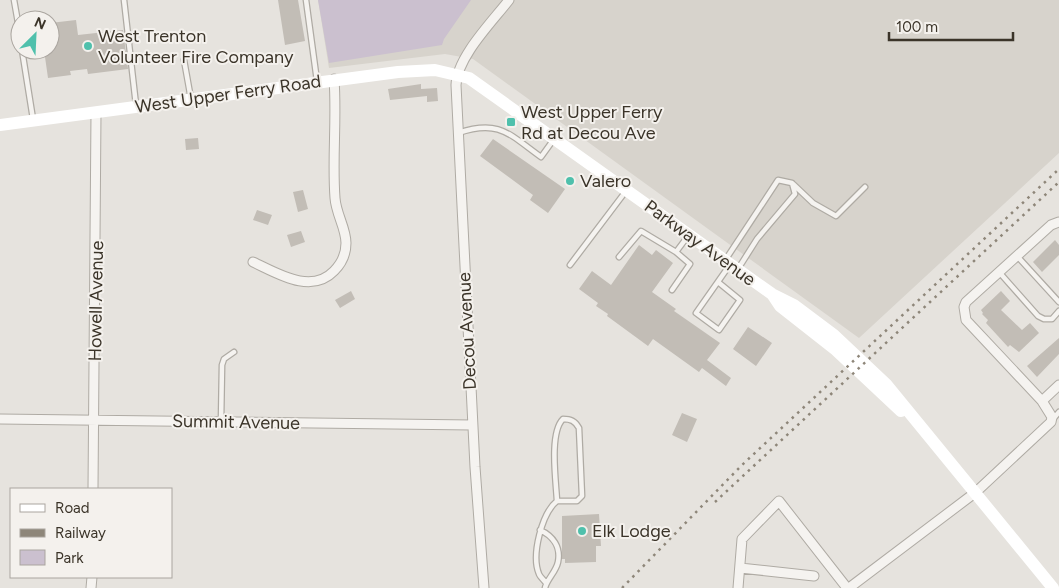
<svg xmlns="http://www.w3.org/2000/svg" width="1059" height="588" font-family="Figtree,sans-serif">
<rect width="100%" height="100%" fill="#e6e3de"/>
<!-- built -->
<path fill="#d7d3cc" d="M318,0H1059V153L859,338L473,59L445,54L329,68Z"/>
<!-- green -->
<path fill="#cbc0cf" d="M318,0H471L444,39L442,45L329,63Z"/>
<!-- building -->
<path fill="#c2bdb6" d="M278,0H298L305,41L285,45Z
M76,20L78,35L123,30L128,69L88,74L87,69L70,71L71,75L48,78L44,50H50V23Z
M421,84V89L437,88L438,101L427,102V96L390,100L388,89Z
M198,138L199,149L186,150L185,139Z
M493,139L565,189L548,213L530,200L533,195L480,156Z
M303,190L308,209L298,212L293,192Z
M257,210L272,215L268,225L253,220Z
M301,231L305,242L291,247L287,235Z
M1055,240L1059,245V255L1042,272L1033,262Z
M639,245L652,255L656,250L673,263L652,292L676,309L674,311L720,343L707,360L731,378L726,386L702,368L699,372L653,339L648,346L607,316L608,314L596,306L598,303L579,289L592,271L611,285Z
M351,291L355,299L340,308L335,300Z
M1001,291L1010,301L1001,310L1022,330L1030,323L1039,333L1019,352L1010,345L1008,347L986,323L988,320L982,314L983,313L981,310Z
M748,327L772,343L756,366L733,349Z
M1059,338V354L1037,377L1027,366Z
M682,413L697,419L687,442L672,435Z
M599,514L601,546H596V562L565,563V559H562V516Z"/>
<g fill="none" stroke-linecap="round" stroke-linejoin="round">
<!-- service casing -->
<g stroke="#afaba4" stroke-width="7">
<path id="service" d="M14,0L20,34
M124,0L136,105
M306,0L317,81
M22,50L33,119
M184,60L191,99
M458,133C499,119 509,134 541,157L554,139
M793,184L813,203L836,216L865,187
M1017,256L1059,302
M619,257L641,231L676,252
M726,259L778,180L792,183L795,194L757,239L738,269
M570,265L626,191
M999,272L1038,316L1044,319H1052L1059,311
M718,282L740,300L719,330L696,313L729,266
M672,290L690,264L676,252L688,236
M1053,419L1059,412
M221,422L222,365L224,359L234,352
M540,530C553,536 561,547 558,562C556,572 547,579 545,588
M546,583C544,580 540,577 539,574C531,555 542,513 557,501H577L582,496L579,428C575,421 571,419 563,419C549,433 556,481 557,501"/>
</g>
<!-- minor casing -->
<g stroke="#afaba4" stroke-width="11">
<path id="minor" d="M253,262C277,273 311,295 334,271C342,263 346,253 346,243C346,228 336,214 335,198C332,159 337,119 334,79
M1042,401L1059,385
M0,419L472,425
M93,489L96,113
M740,568L814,576
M91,588L92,577
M484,588L475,467L456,85C457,57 492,22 509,0
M738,588L742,539L779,501L847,588
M849,588L976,492L1051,422L1052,417L1042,401L966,320L964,307L966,302L1051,225L1059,222"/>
</g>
<!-- service -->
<use href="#service" stroke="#f5f3f0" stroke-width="4.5"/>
<!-- minor -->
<use href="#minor" stroke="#f5f3f0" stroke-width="9"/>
<!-- secondary -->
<path stroke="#fff" stroke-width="12" d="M0,125L398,72L435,70L469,78L772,294L794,305L834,335L886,384L1053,588
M772,294L780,306L836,350L901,411"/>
<!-- rail -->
<path stroke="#8e8679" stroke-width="2.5" stroke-dasharray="2.5 5" stroke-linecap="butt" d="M715,502L1059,182
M622,588L742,465L1059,169"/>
</g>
<!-- markers -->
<g fill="#4fc0ac" stroke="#f4f1ed" stroke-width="2">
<circle cx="88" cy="46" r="5"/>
<rect x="506" y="117" width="10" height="10" rx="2.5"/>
<circle cx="570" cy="181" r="5"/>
<circle cx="582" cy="531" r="5"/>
</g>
<g text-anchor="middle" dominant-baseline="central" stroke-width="4" stroke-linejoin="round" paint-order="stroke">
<!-- poi labels -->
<g font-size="18" fill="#3b3429" stroke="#f4f1ed" text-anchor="start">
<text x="98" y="36">West Trenton<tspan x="98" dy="21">Volunteer Fire Company</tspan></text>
<text x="521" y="112">West Upper Ferry<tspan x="521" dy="21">Rd at Decou Ave</tspan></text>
<text x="580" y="181">Valero</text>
<text x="592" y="531">Elk Lodge</text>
</g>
<!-- street labels -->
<g font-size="18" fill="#3b3429" stroke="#f4f1ed">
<text transform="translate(228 94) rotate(-8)">West Upper Ferry Road</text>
<text transform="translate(700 243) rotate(36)">Parkway Avenue</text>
<text transform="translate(96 301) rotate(-89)">Howell Avenue</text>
<text transform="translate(467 331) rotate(-93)">Decou Avenue</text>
<text transform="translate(236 422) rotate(1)">Summit Avenue</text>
</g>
</g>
<!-- legend -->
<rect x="10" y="488" width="162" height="90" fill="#f4f1ed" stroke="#aaa59f"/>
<rect x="20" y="504" width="25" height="8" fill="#ffffff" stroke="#aaa59f"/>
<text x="55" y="513" font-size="15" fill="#3b3429">Road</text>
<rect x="20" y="529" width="25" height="8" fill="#8e8679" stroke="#aaa59f"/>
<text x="55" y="538" font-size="15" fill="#3b3429">Railway</text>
<rect x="20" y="550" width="25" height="15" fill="#cbc0cf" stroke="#aaa59f"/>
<text x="55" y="563" font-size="15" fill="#3b3429">Park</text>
<!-- north arrow -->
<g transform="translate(35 35) rotate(24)"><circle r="24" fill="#f4f1ed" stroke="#aaa59f"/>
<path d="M0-4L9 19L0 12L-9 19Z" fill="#4fc0ac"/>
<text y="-8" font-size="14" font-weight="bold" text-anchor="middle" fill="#3b3429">N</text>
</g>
<!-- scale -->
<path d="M889 32v8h124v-8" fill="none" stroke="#3b3429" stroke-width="2.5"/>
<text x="896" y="32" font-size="15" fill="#3b3429" stroke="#f4f1ed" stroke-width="4" paint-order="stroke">100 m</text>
</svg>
